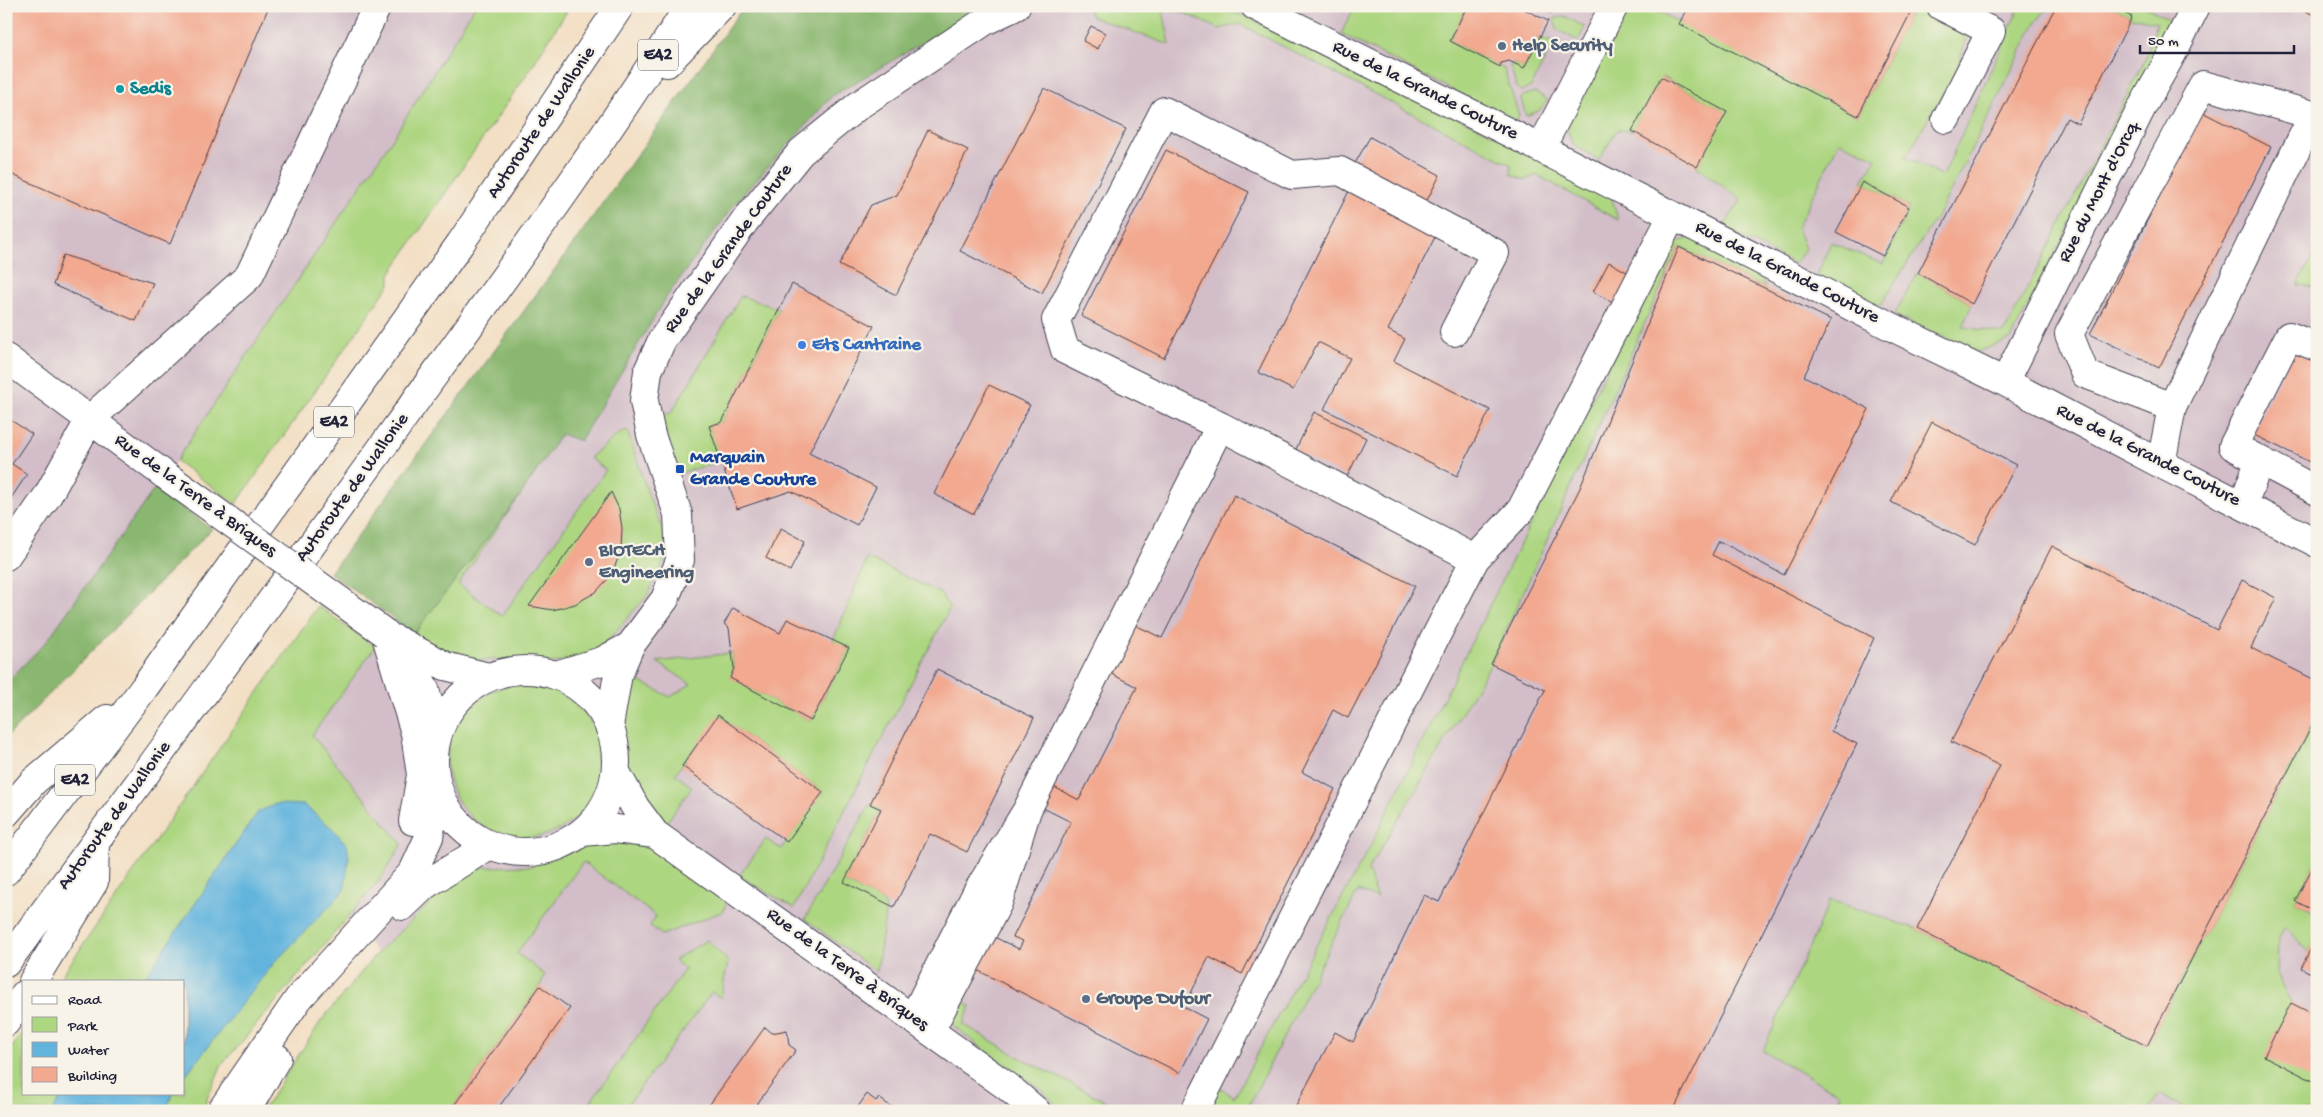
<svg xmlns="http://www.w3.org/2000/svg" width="2323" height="1117" font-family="'Gochi Hand',sans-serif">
<rect width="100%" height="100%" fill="#f7f3e8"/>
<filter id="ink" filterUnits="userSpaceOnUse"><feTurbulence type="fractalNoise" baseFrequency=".02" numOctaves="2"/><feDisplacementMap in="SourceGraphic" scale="10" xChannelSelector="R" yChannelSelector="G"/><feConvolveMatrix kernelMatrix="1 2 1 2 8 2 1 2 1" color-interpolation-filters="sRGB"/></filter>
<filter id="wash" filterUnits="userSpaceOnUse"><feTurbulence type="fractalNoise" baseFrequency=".0096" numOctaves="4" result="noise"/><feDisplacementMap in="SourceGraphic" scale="20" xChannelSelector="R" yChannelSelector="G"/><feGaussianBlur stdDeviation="1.12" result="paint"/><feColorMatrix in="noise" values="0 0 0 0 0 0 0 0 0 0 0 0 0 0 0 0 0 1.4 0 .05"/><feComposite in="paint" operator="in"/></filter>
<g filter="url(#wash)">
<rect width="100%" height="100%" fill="#f3dfc4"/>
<!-- industrial -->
<path fill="#d2bdc8" d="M6,6H475L395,135L176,461L46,642L6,683Z
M985,6H2317V1111H262L321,1021L377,953L348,917L379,881L402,844L312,735L394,619L412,635L520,496L561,433L580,441L667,296L737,201L832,96Z"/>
<!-- green -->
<path fill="#add681" stroke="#687c5e" d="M475,6H570L529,71L390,274V284L236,504L176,461L395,135Z
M1086,6H1162L1170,45L1092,17Z
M1168,6H1213L1245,16L1524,149L1611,195L1618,220L1537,175L1525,180L1511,174V165L1240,24L1219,29Z
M1355,6H1467L1450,41L1504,69L1519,116L1516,122L1341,34Z
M1631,6H1648L1858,116L1914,6H1929L1968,33L1957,70L1906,157L1943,176L2020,6H2049L2036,22L1942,208L1880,306L1817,275L1831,242L1883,264L1909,207L1862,182L1876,158L1839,142L1797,228L1805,249L1795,264L1722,228L1741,200L1697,167L1726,112L1662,77L1632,131L1617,130L1599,160L1573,144L1566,127Z
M2111,6H2144L2169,19L2152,65L2011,339L1977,352L1894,315L1918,273L1972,304L1962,327L2004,333L2144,62L2157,23L2132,17Z
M1564,16L1585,27L1578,41L1557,29L1554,19Z
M1539,38L1554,42L1531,87L1521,91L1517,88L1510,66L1513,63L1524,68Z
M1535,92L1548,100L1539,111L1526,116L1521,99L1523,96Z
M1694,237L1761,276L1765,288L1679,247L1491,664L1368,870L1377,898L1358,891L1246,1111H1209L1218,1086L1234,1097L1372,843L1669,244Z
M2317,247V287L2298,285Z
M741,296L779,309L722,422L709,426L722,461L677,474L661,415L671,413Z
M627,430L649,497L671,548L647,596L602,647L585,661L540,663L493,659L445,666L413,635L520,496L458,584L502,616L606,470L590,458L617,435Z
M867,558L940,593L950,608L794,908L739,876L766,839L781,849L823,792L719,716L675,774L692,787L666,823L635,807L616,772L627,675L670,697L691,684L657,662L732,653L734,668L731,678L811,721L849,649L833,641Z
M318,606L375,647L312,735L402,844L379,881L221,1066L202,1111H6V1056L24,1030V1093H184V981H58Z
M447 761a77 77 0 1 1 154 0a77 77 0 1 1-154 0Z
M2317,715V859L2295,901L2317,914V936L2309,952L2285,927L2278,939L2277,975L2291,1003L2317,1083V1111H2191L2159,1094L2149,1111H1835L1840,1094L1763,1051L1830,900L1917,929L2147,1046Z
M870,804L881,809L844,882L882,901L886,908L877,972L805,919Z
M622,841L653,848L727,898L724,911L662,935L650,926L656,916L583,862L517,953L545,975L540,986L450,1111H262L321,1021L377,953L452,882L468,872L485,867L532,866L591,844Z
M707,940L728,961L721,998L712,992L623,1111H584L685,969L674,960Z
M960,1001L971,1006L963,1024L1019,1057L1125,1111H1062L1041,1089L983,1049L946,1020Z"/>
<!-- forest -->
<path fill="#8ab76f" stroke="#566c55" d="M744,6H985L832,96L737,201L667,296L580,441L561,434L520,496L413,635L394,619L330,573L566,254Z
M155,488L212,529L6,738V683L46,642Z"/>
<!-- water -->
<path fill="#62b4dd" stroke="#426b8c" d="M276,804L304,805L333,829L347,845L349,858L344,891L274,963L184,1077V981H142L258,812Z
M64,1093H174L164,1111H52Z"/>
<g id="blocks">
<!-- building -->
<path fill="#f2a990" d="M6,6H269L170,244L6,172Z
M1467,6H1518L1548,21L1524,68L1509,61L1501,63L1500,67L1450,41Z
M1537,6H1554L1551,13Z
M1688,6H1914L1858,116L1679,24Z
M2056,6H2111L2132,17L2078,124L2067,118L1972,304L1918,273Z
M2297,6H2317V17Z
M1091,26L1105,33L1098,49L1083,41Z
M1661,77L1727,112L1697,167L1632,131Z
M1044,88L1126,129L1042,293L960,251Z
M2202,112L2271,147L2159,368L2090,334Z
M928,130L968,150L896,295L839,265L871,205L897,195Z
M1370,137L1440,175L1425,204L1354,165Z
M1166,150L1249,192L1164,358L1081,316Z
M1862,182L1909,207L1883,256L1836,232Z
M1349,191L1436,235L1388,330L1405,339L1394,361L1490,410L1457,476L1324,409L1350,358L1318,342L1293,390L1258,372Z
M1679,247L1831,320L1804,376L1869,409L1784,575L1719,541L1712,555L1874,638L1831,731L1857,744L1673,1111H1293L1335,1032L1353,1042L1424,895L1439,902L1545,690L1491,664L1580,488Z
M63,255L153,283L136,321L53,285Z
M1609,262L1632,275L1617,304L1593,292Z
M792,284L874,326L809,453L876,487L857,525L791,491L737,509L709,426L722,422Z
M2293,351L2317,362L2316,465L2252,434Z
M989,385L1030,405L974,514L934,494Z
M1314,412L1366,438L1347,477L1295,451Z
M6,417L32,434L12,464L27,474L6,506Z
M1932,422L2016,465L1975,545L1891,502Z
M611,492L619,509L622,528L621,550L612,574L596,592L575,604L553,610L529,606Z
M1234,495L1415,586L1348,718L1333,710L1302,772L1335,789L1242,974L1209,957L1184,1007L1207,1019L1180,1073L977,970L994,937L1019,949L1023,941L1013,937L1071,822L1039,806L1050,785L1079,800L1137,687L1106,671L1131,623L1162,638Z
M781,528L805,541L790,571L766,558Z
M2052,546L2217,630L2242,580L2276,598L2251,648L2317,681V715L2147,1046L1917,929L2000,766L1951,742Z
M733,608L780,633L787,619L849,648L811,721L730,678L734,668L729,628L724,624Z
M937,669L1034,718L967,852L930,834L894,907L844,882L881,809L870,804Z
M718,715L823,792L787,842L682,766Z
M2317,859V912L2295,901Z
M2317,936V976L2301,968Z
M540,986L570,1008L496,1111H450Z
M2291,1003L2317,1016V1083L2264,1056Z
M765,1027L772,1033L787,1030L789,1045L796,1050L752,1111H705Z
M867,1094L876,1101L879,1098L897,1111H855Z"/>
</g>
</g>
<g filter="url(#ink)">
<use href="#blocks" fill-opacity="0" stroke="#413e50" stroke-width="1"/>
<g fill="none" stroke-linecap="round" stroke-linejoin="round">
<!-- minor casing -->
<g stroke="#413e50" stroke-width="30">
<path id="minor" d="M1255,6L1514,135L1888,325L2005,382L2161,464L2317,543
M1941,6L1991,31L1946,119
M1541,148L1614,6
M1454,332L1495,253L1340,171L1292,175L1164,111L1056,320L1065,350L1220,426L1475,559
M2317,347L2289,336L2233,446L2317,491
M2005,382L2141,109L2172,54L2196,6
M2161,464L2172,407L2313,115L2203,85L2069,334L2085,374L2172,407
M2243,505L2259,462
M6,556L48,495L90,419L249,276L377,6
M556,675L602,661L630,646
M609,726L618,674L630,646L665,599L680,560L678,514L651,435L644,401L648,371L662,340L745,221L801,152L859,105L985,21L1016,6
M1027,810L1220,426
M913,1018L977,892L1027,810L998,903L930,1031
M1195,1111L1475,559L1521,510L1672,216"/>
</g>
<!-- major casing -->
<g stroke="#413e50" stroke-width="30">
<path id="major" d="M6,358L165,475
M386,634L417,673L425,689L437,737
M395,639L445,666L489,677
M434 761a91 91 0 1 1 182 0a91 91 0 1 1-182 0Z
M616,772L635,807L655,834L1008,1087L1036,1111
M583,832L615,829L655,834"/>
</g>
<!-- highway casing -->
<g stroke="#413e50" stroke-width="30">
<path id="highway" d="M667,63L722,6
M385,633L415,733L421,775L413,821
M6,813L34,781L107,719
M6,871L144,688L460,244L620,6
M403,906L425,885L488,846
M6,963C138,786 267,607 396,428C496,289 598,151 689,6
M33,981L94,882L95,843
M6,1022L24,995
M221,1111L299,998L413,872L429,837L438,791
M246,1111L277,1058"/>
</g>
<!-- minor -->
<use href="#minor" stroke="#fff" stroke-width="28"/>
<!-- major -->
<use href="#major" stroke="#fff" stroke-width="28"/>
<!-- highway -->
<use href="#highway" stroke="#fff" stroke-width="28"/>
<!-- major-bridge casing -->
<g stroke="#413e50" stroke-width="30" stroke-linecap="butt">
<path id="major-bridge" d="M165,475L385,633"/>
</g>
<!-- major-bridge -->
<use href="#major-bridge" stroke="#fff" stroke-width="28"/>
</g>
</g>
<!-- markers -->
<g fill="#5c6f8a" stroke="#f7f3e8" stroke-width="2">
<circle cx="1502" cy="46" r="5"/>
<circle cx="589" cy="562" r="5"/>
<circle cx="1086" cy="999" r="5"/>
</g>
<circle fill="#0f9aa8" stroke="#f7f3e8" stroke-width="2" cx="120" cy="89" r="5"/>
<circle fill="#3f7fe0" stroke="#f7f3e8" stroke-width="2" cx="802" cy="345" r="5"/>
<rect fill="#1a4fb4" stroke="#f7f3e8" stroke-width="2" x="675" y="464" width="10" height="10" rx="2.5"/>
<g text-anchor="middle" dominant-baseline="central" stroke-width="4.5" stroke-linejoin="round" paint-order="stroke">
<!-- shield labels -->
<g fill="#f7f3e8" stroke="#62616f" stroke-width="1">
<rect x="638" y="39.5" width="40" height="31" rx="4"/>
<rect x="314" y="406.5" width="40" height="31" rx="4"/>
<rect x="55" y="764.5" width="40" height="31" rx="4"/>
</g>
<g font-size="18" font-weight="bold" fill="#22223b">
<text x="658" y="55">E42</text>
<text x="334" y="422">E42</text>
<text x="75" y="780">E42</text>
</g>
<!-- service labels -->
<g font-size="19" font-weight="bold" fill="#4e5e75" stroke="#f7f3e8" text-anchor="start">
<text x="1512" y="46">Help Security</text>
<text x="599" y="551">BIOTECH<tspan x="599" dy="22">Engineering</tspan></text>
<text x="1096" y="999">Groupe Dufour</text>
</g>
<!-- culture labels -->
<g font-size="19" font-weight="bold" fill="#0d838f" stroke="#f7f3e8" text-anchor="start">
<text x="130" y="89">Sedis</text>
</g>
<!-- street labels -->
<g font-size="19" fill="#22223b" stroke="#f7f3e8">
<text transform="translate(1425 91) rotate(26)">Rue de la Grande Couture</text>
<text transform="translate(542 123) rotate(-56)">Autoroute de Wallonie</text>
<text transform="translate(2099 193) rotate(-63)">Rue du Mont d'Orcq</text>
<text transform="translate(729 249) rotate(-54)">Rue de la Grande Couture</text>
<text transform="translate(1787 273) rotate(27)">Rue de la Grande Couture</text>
<text transform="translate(2148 456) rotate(27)">Rue de la Grande Couture</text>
<text transform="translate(353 488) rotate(-54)">Autoroute de Wallonie</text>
<text transform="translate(195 496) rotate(36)">Rue de la Terre à Briques</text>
<text transform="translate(115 816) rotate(-54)">Autoroute de Wallonie</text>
<text transform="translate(847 970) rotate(36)">Rue de la Terre à Briques</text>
</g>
<!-- shop labels -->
<g font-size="19" font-weight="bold" fill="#366cbe" stroke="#f7f3e8" text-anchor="start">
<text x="812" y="345">Ets Cantraine</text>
</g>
<!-- transit labels -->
<g font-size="19" font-weight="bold" fill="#164399" stroke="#f7f3e8" text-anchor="start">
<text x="690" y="458">Marquain<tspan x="690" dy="22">Grande Couture</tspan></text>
</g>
</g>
<!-- margin -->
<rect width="2323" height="1117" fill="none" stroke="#f7f3e8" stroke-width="25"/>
<!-- legend -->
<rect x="22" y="980" width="162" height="115" fill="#f7f3e8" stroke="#a29fa3"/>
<rect x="32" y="996" width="25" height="8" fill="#ffffff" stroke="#a29fa3"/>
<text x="68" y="1004" font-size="15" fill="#22223b">Road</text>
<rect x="32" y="1017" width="25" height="15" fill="#add681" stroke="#a29fa3"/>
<text x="68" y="1030" font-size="15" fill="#22223b">Park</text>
<rect x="32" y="1042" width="25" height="15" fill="#62b4dd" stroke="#a29fa3"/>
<text x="68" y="1054" font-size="15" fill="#22223b">Water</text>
<rect x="32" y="1067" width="25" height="15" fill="#f2a990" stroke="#a29fa3"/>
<text x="68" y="1080" font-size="15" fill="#22223b">Building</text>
<!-- scale -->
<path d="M2140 45v8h154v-8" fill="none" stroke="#22223b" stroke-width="2.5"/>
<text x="2148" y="45" font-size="15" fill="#22223b" stroke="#f7f3e8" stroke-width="4" paint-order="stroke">50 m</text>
</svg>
